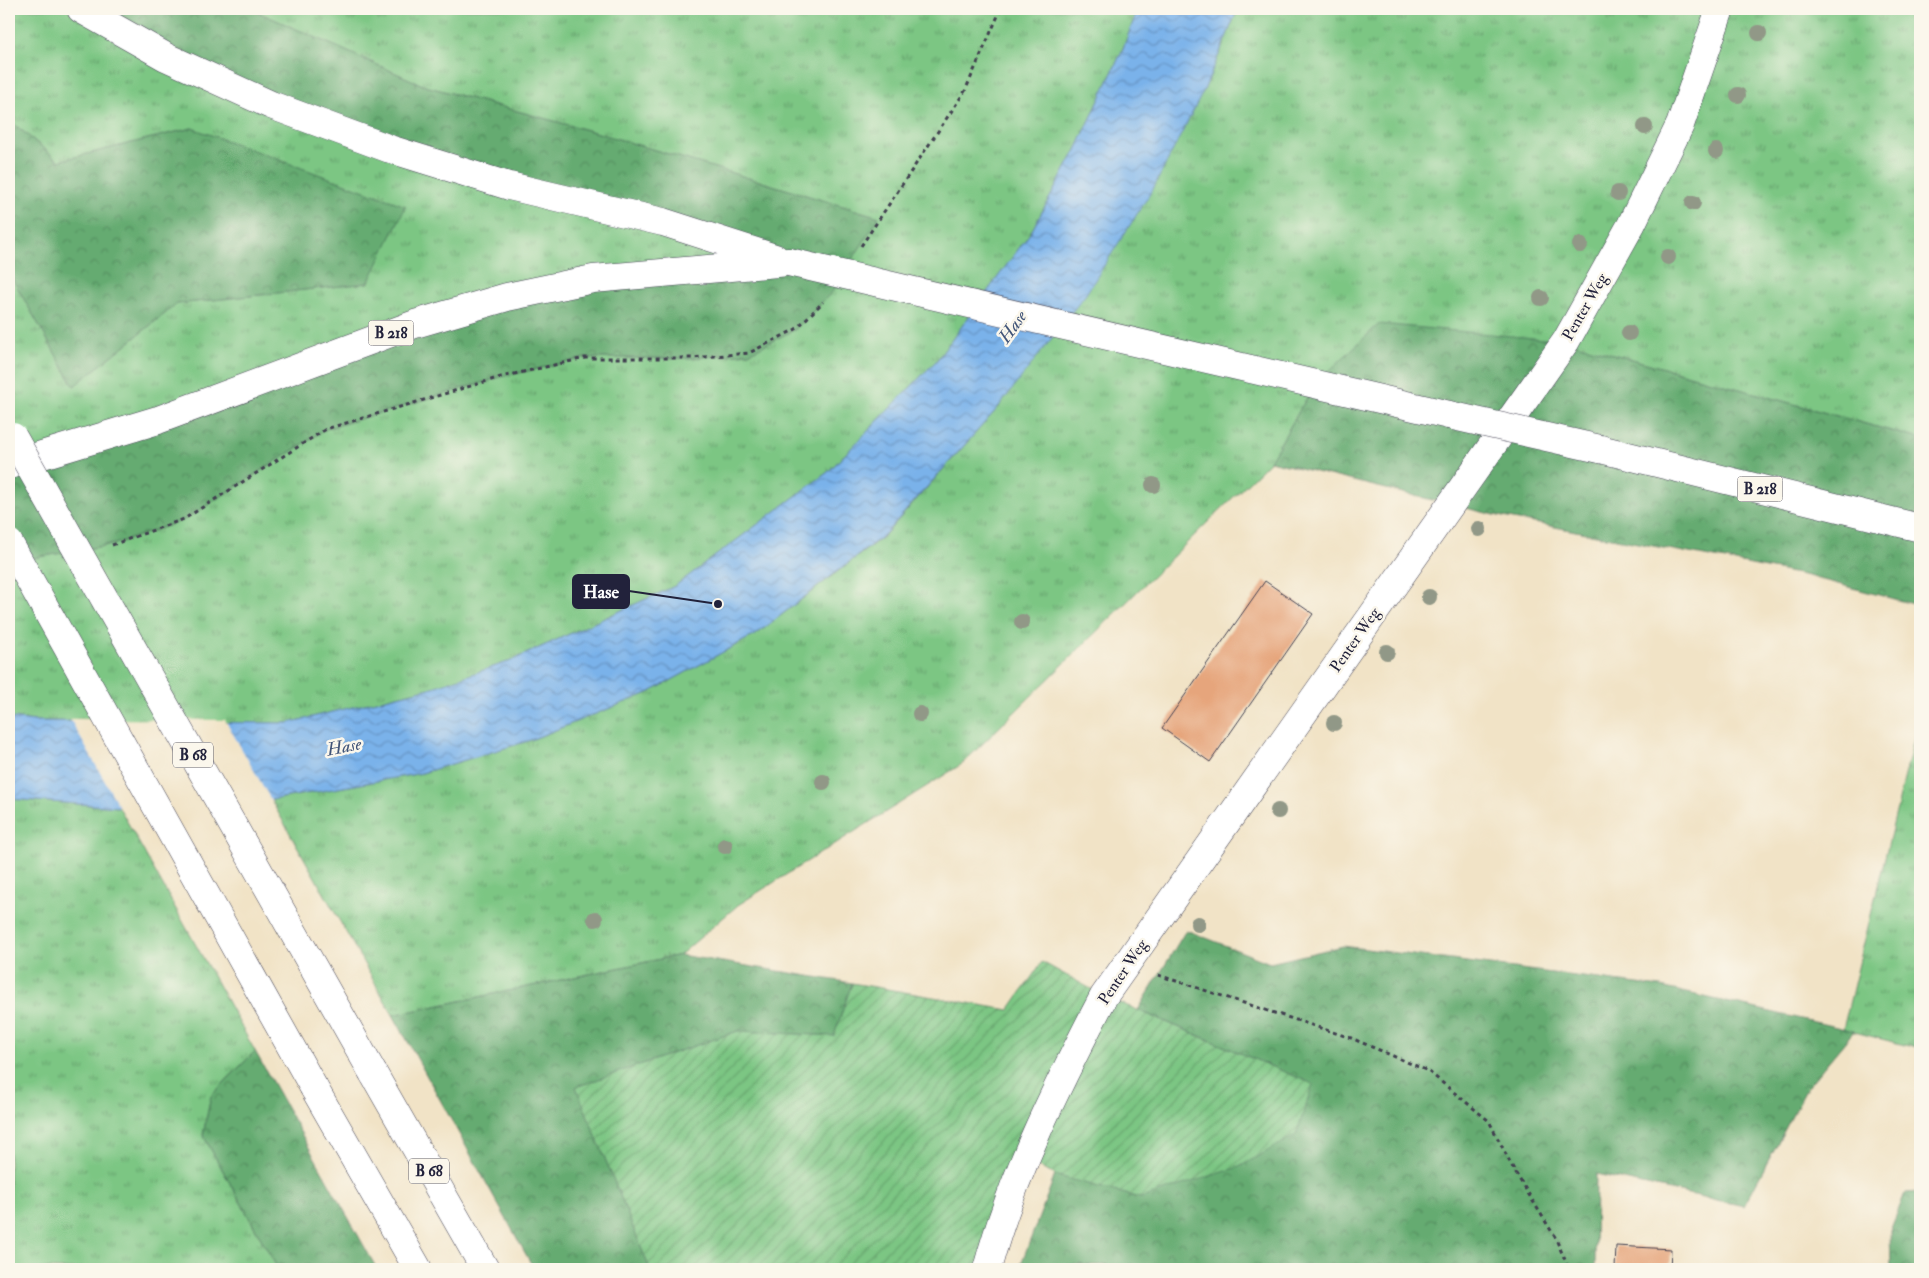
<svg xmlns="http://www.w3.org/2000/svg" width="1929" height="1278" font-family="'IM FELL Double Pica',serif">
<defs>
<pattern id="grass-tufts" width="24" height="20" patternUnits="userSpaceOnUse" patternTransform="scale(1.25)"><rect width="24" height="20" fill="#7cc683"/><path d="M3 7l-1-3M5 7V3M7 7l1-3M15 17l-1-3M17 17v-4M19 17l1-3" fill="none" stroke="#65a06c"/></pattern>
<pattern id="forest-crowns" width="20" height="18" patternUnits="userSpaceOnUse" patternTransform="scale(1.25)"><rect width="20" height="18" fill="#65ab71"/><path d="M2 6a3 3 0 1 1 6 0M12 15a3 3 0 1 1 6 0" fill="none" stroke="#538b5e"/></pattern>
<pattern id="garden-furrows" width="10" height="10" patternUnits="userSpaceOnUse" patternTransform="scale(1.25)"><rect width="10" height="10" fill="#7cc683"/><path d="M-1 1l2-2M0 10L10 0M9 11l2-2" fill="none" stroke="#65a06c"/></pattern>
<pattern id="water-waves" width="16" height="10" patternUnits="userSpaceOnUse" patternTransform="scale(1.25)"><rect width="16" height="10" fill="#7ab2ea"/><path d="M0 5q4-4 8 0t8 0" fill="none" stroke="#6490bf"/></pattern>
</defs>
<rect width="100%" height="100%" fill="#fbf7ec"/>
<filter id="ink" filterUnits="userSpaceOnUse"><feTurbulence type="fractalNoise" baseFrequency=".02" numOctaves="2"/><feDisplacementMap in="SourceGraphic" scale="10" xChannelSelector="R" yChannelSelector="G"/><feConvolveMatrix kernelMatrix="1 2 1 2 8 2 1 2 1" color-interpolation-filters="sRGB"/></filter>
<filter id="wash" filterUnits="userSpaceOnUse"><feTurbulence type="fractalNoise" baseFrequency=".0096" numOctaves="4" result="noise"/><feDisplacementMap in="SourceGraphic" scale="20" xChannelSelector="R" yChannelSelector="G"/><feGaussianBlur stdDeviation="1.12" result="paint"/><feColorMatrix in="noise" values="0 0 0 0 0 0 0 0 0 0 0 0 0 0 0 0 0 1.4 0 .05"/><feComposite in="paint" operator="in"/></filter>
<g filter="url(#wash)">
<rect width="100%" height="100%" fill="#f1e3c6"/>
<!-- grass -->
<path fill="url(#grass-tufts)" stroke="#4f745f" d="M9,9H81L789,262L21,463L9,429V273L74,386L177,304L367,283L192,128L59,161L9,120Z
M251,9H1138L1122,51L1076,150L1031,232L937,360L828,472L675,586L508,662L430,688L288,723L35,721L9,718V562L115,544L184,520L326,429L501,377L585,358H692L749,353L879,217L598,133L425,86Z
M1238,9H1920V439L1566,341L1315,384L1270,461L962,764L738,905L680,955L393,1015L271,800L422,773L528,741L648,693L758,633L884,536L996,410L1059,325L1205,88Z
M1920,714V1049L1843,1029Z
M9,799L119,807L255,1051L211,1096L203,1135L278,1269H9Z"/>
<!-- forest -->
<path fill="url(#forest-crowns)" stroke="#446656" d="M81,9H251L425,86L598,133L879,217L833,291L796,329L749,353L692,358H585L501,377L326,429L184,520L115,544L9,562V465L507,297L787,263L390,149Z
M9,120L59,161L192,128L406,206L368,283L177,304L74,386L9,273Z
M1379,324L1566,341L1920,439V606L1808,576L1503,517L1270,461L1315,384Z
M1186,930L1270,963L1343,946L1661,987L1854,1031L1808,1086L1744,1206L1596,1174L1595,1269H1223L1201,1267L1021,1264L1055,1175L1141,1198L1313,1084L1138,1010Z
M680,955L852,983L834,1036L738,1031L576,1087L650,1269H534L393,1015Z
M255,1051L377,1269H278L203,1135L211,1096Z
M1920,1192V1269H1891L1890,1231L1905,1193Z"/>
<!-- garden -->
<path fill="url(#garden-furrows)" stroke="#4f745f" d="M1042,962L1104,996L1313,1084L1296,1135L1239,1167L1141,1198L1058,1176L1024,1161L987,1269H650L576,1087L738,1031L834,1036L852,983L1009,1010Z"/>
<!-- water -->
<path fill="url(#water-waves)" stroke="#4e6a92" d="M1138,9H1238L1205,88L1153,189L1086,294L996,410L884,535L758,633L648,693L528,741L422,773L271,800L119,807L9,799V718L35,721L288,723L430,688L508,662L675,586L828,472L937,360L1031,232L1076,150L1122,51Z"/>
<!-- pier -->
<path fill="#f1e3c6" d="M70,719L225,720L272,802L121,810Z"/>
<g id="blocks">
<!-- building -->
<path fill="#e6a57b" d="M1265,581L1313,614L1210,762L1162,728Z
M1616,1246L1671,1249L1670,1269H1615Z"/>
</g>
</g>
<g filter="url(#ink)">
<use href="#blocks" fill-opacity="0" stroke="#413f50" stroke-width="1"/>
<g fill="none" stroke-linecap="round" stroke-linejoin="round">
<!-- street casing -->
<g stroke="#413f50" stroke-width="29">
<path id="street" d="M987,1269C1013,1173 1058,1084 1104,996L1566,341L1631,225L1680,125L1720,9"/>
</g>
<!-- highway casing -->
<g stroke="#413f50" stroke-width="29">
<path id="highway" d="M81,9L166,57L271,105L390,149L509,186L663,222L775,258
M1315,384L1449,415
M1600,449L1920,528
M9,465L158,420L415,324L507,297L593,279L789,262
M373,1073L485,1269
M314,1088L418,1269"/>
</g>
<!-- path -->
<path stroke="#413f50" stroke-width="3" stroke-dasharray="4 4" stroke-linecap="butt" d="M861,246L965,91L1001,9
M112,545L184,519L326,429L501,377L585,358H692L749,353L796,329L823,302
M1158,975L1351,1038L1428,1071L1489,1121L1515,1172L1555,1237L1569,1269"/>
<!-- street -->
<use href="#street" stroke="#fff" stroke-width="28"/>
<!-- highway -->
<use href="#highway" stroke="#fff" stroke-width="28"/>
<!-- highway-bridge casing -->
<g stroke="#413f50" stroke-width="29" stroke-linecap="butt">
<path id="highway-bridge" d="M789,262L1315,384
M1449,415L1600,449
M13,437L373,1073
M9,543L314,1088"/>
</g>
<!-- highway-bridge -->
<use href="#highway-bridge" stroke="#fff" stroke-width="28"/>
</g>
<!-- trees -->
<g fill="#919887">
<circle cx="1759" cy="33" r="8"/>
<circle cx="1738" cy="95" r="8"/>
<circle cx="1645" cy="127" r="8"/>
<circle cx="1716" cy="151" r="8"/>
<circle cx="1618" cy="193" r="8"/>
<circle cx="1693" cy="203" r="8"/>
<circle cx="1580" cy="245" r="8"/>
<circle cx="1668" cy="257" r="8"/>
<circle cx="1541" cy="298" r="8"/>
<circle cx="1629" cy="333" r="8"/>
<circle cx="1153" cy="485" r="8"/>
<circle cx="1479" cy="529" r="8"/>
<circle cx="1429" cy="597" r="8"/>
<circle cx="1022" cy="622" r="8"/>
<circle cx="1387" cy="652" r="8"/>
<circle cx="920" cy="714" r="8"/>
<circle cx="1334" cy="723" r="8"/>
<circle cx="823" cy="782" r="8"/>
<circle cx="1278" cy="811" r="8"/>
<circle cx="725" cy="846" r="8"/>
<circle cx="595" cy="919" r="8"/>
<circle cx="1198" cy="924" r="8"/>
</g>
</g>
<g text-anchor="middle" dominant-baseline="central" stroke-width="5" stroke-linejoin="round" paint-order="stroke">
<!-- shield labels -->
<g fill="#fbf7ec" stroke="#636270" stroke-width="1">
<rect x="368.5" y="320.5" width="45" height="25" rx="4"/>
<rect x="1737.5" y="476.5" width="45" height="25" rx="4"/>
<rect x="173" y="742.5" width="40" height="25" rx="4"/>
<rect x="409" y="1158.5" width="40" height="25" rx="4"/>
</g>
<g font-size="15" font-weight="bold" fill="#22223b">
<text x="391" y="333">B 218</text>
<text x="1760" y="489">B 218</text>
<text x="193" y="755">B 68</text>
<text x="429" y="1171">B 68</text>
</g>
<!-- street labels -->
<g font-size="16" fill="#22223b" stroke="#fbf7ec">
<text transform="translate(1585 307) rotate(-60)">Penter Weg</text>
<text transform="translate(1355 640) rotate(-55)">Penter Weg</text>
<text transform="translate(1123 972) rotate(-56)">Penter Weg</text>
</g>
<!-- water labels -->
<g font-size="18" font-style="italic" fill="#415478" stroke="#fbf7ec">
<text transform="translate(1013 327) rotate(-54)">Hase</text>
<text transform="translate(344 747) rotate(-11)">Hase</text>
</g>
</g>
<!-- callouts -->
<path fill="none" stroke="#22223b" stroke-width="2" d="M718 604L629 591"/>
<circle fill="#22223b" stroke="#fbf7ec" stroke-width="2" cx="718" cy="604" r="5"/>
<rect fill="#22223b" stroke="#22223b" stroke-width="2" x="573" y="575" width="56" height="33" rx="5"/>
<g font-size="18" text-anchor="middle" font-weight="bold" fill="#fff">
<text x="601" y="598">Hase</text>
</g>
<!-- margin -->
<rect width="1929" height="1278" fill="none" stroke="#fbf7ec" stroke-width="30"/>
</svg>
